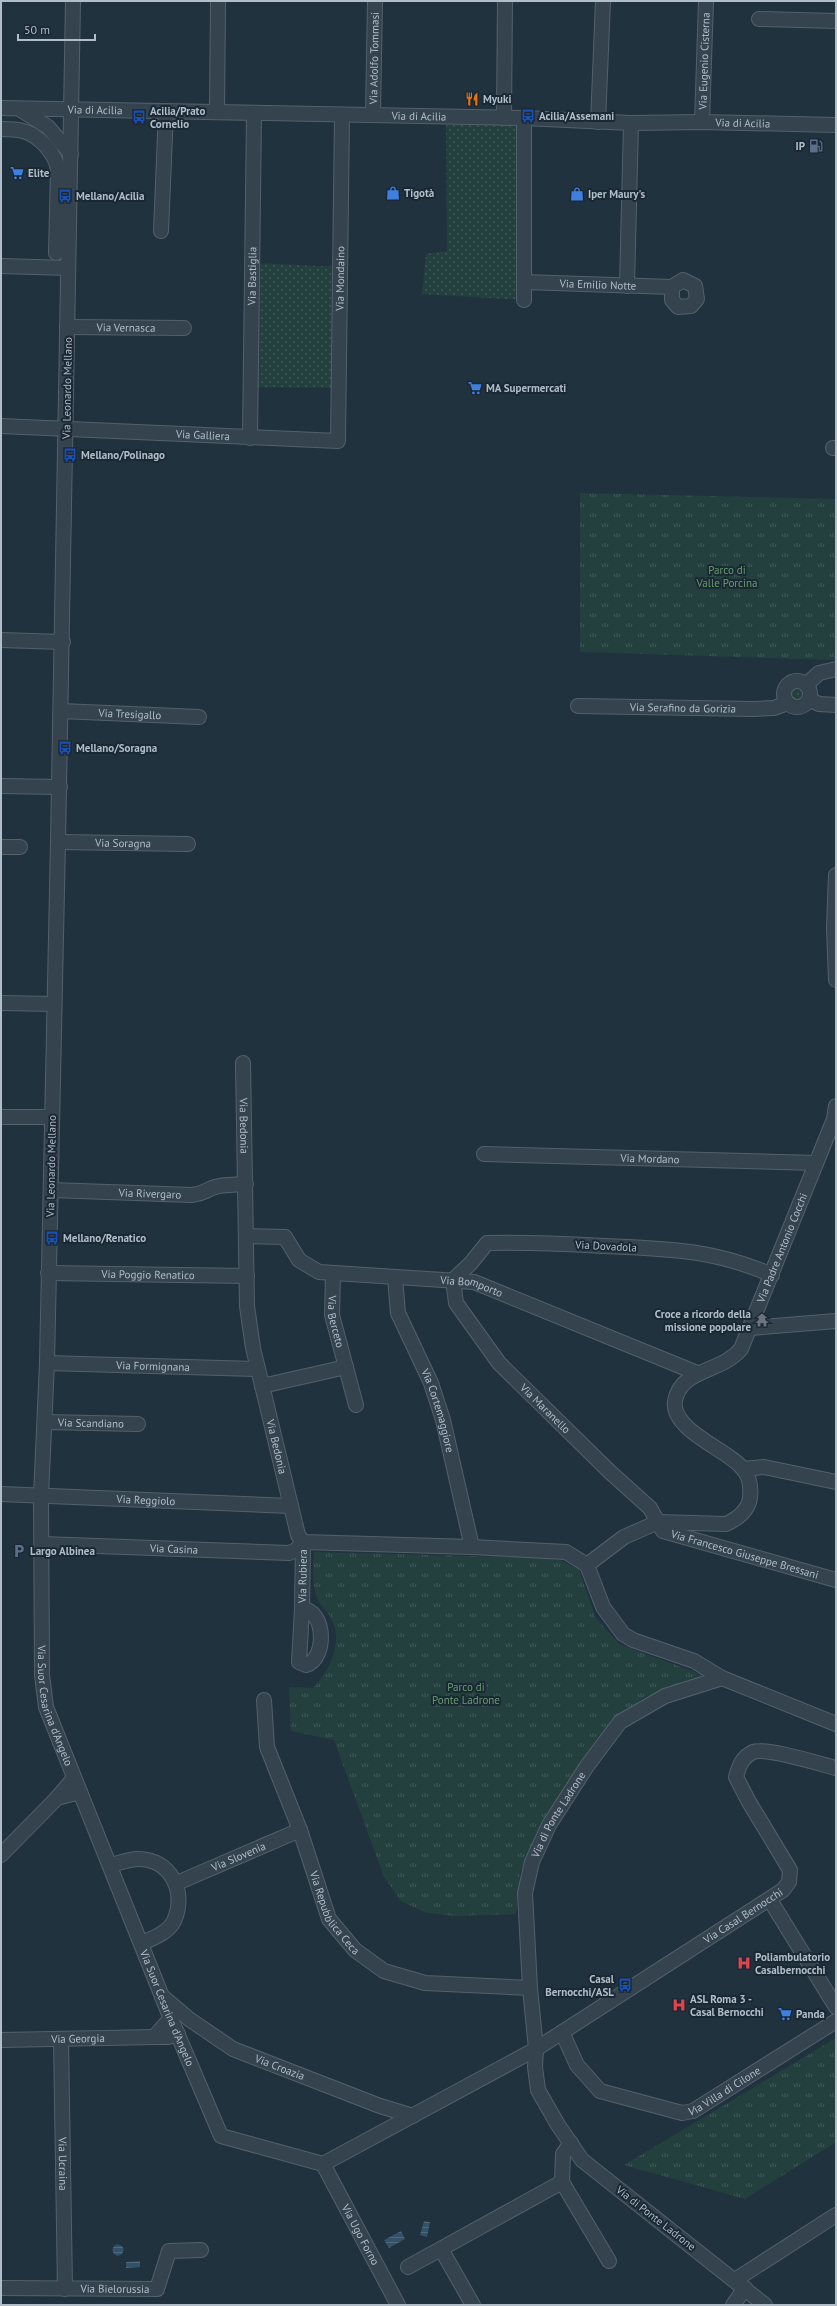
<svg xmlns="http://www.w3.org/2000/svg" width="837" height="2306" font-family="'PT Sans',sans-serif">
<defs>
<pattern id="grass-dots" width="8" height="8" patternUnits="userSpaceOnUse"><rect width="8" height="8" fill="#23403f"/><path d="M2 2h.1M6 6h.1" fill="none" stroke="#415a59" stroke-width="1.8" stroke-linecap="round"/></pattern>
<pattern id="park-tufts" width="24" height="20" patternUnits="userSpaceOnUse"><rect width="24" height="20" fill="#23403f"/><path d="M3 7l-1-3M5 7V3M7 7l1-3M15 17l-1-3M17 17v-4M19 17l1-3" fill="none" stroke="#415a59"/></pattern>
<pattern id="water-rules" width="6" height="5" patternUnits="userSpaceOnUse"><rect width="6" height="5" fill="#335168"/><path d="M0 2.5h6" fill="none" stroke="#4e687c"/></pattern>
</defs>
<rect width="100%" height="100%" fill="#21323f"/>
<!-- grass -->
<path fill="url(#grass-dots)" d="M523,116L524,300L422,294L426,254L447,251L446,117Z
M252,263L340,267L339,388L251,387Z
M789 694a8 8 0 1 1 16 0a8 8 0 1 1-16 0Z"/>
<!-- park -->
<path fill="url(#park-tufts)" d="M580,493L836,499V660L580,652Z
M314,1552L555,1558L579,1569L595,1617L619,1644L703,1675L645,1697L617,1717L561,1797L520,1872L516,1914L454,1916L424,1912L401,1901L384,1877L334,1740L291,1731L289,1687L313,1688C330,1670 344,1642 331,1618C328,1611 319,1605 317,1598C312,1584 313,1567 314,1552Z
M836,2038V2142L745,2199L624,2165Z"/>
<!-- water -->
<path fill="url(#water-rules)" d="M424,2221L430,2222L427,2237L420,2235Z
M401,2231L405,2239L389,2248L384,2240Z
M112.5 2250a5.5 5.5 0 1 1 11 0a5.5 5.5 0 1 1-11 0Z
M140,2261V2267L126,2268V2262Z"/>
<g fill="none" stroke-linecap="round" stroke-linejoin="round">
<!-- minor casing -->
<g stroke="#53616d" stroke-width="16">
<g id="minor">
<path id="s1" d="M73,1L58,842L47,1363L41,1496L42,1675L46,1707L169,2014L221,2136L323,2164L536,2049L783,1890L789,1882L790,1870L749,1802L736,1777C739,1766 742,1757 753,1752C766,1747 820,1764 836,1768"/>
<path d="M759,19L836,21"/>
<path id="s2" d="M1,108L524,118L631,123L702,122L836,125"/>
<path d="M21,110L48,127L71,154"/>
<path d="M217,112L218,1"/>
<path id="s3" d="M373,115L375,1"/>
<path d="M504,118L505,1"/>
<path d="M598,122L603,1"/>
<path id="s4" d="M702,122L706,1"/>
<path d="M1,129C8,129 16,129 23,131C39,135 56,154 58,170L56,253"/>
<path d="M161,231L166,111"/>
<path d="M1,266L68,268"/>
<path id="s5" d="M524,282L672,287L683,280L695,286L697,299L691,306L678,307L672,300V287"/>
<path d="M627,286L631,123"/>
<path d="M524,300V118"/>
<path id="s6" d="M67,327L184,328"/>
<path id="s7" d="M1,426L338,441L342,115"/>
<path id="s8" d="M250,438L254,113"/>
<path d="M833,448H836"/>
<path d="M1,640L63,642"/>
<circle cx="797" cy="694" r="13"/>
<path d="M807,684L819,673L836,669"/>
<path d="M809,699L819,704L836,705"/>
<path id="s9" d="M578,706L754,709L774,708L788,703"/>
<path id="s10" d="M61,711L199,717"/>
<path d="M1,786L60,787"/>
<path id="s11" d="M58,842L188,844"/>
<path d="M1,847H20"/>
<path d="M836,875L834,928L836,980"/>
<path d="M1,1003L54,1004"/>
<path id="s12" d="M243,1063L247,1306L253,1348L291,1506L298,1535L303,1542L472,1547L566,1552L587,1565"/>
<path d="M1,1117H52"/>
<path id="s13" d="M484,1154L816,1163"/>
<path id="s14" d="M51,1190L192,1195C202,1194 203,1192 212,1188C222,1184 235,1185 246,1184"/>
<path id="s15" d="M247,1236L285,1237L299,1260L319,1272L474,1282L697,1373"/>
<path id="s16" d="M48,1273L247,1276"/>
<path id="s17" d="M333,1275L332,1315L356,1405"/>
<path id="s18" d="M772,1275C713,1249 668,1249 606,1246C566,1244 527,1242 487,1243L471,1263L453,1280L456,1303L499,1363L610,1472L650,1508L663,1531L836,1580"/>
<path id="s19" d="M395,1278L398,1313L431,1383L443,1420L472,1547"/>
<path d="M750,1328L836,1321"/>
<path id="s20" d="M47,1363L258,1369"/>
<path d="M262,1386L346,1367"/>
<path id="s21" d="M45,1422L138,1424"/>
<path d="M743,1469L764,1467L836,1482"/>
<path id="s22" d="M1,1494L291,1506"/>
<path id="s23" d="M42,1544L289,1553L296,1550L303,1542"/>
<path d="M302,1609C326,1610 327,1659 306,1665L299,1662Z"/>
<path id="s24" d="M302,1609L303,1542"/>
<path id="s25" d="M722,1678L694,1661L633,1640L623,1634L603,1607L587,1565L624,1537L658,1522L726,1524C737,1519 748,1511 750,1498C751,1489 750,1477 743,1469C729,1450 670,1430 675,1401C681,1368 721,1373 741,1349L834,1119L836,1106"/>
<path id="s26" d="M264,1700L267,1747L300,1830L329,1919L355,1950L384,1971L425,1983L530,1988"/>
<path d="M74,1778L57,1798L80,1792"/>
<path d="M1,1855L57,1798"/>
<path d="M111,1865C119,1863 130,1859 138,1859C171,1859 187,1892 174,1921C168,1933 153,1938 142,1943"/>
<path id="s27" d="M177,1883L300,1830"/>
<path d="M770,1900L836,2007"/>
<path id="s28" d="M162,1996L189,2019L233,2049L380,2106L413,2116"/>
<path d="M170,2019L154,2037H168L178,2034"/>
<path id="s29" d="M562,2032L577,2065L600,2091L682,2113L693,2111L836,2021"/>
<path id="s30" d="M61,2039L65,2289"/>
<path id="s31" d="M1,2040L154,2037"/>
<path id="s32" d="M323,2164L398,2305"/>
<path d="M562,2182L609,2261"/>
<path d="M441,2249L473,2305"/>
<path d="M408,2267L562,2182L563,2154L571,2143"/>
<path d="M735,2280L836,2215"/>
<path id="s33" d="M1,2288L157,2289L169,2251L201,2250"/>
<path d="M733,2305L745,2288"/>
<path id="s34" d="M765,2305L582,2160L558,2125L538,2090L535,2067L536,2049L530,1988L525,1893L532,1862L549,1825L587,1766L620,1722L665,1696L722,1678L836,1724"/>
</g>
</g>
<!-- minor -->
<use href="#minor" stroke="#35434f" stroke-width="14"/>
</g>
<!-- icons -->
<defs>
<g id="restaurant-bare" transform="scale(1.08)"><path d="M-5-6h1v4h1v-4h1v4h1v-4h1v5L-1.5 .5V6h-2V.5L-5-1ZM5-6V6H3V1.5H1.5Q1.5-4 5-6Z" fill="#e8710a" stroke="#1a2834" stroke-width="2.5" paint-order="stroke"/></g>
<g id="bus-bare" transform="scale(1.08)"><path d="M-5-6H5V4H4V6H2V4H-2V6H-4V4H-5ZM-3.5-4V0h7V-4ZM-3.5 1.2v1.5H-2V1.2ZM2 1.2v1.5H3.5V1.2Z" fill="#1a4fb4" stroke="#1a2834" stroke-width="2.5" paint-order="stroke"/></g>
<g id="fuel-bare" transform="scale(1.08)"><path d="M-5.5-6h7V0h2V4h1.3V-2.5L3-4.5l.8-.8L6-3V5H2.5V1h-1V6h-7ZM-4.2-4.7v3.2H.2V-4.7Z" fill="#5c6f8a" stroke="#1a2834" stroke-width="2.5" paint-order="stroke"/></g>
<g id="supermarket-bare" transform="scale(1.08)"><path d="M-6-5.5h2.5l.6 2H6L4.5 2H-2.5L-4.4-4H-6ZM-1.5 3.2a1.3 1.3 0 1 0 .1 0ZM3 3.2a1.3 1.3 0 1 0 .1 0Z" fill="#3f7fe0" stroke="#1a2834" stroke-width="2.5" paint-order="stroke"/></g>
<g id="shop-bare" transform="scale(1.08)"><path d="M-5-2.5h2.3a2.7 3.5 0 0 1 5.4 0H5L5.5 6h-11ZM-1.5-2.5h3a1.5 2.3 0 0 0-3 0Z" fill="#3f7fe0" stroke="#1a2834" stroke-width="2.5" paint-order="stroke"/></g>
<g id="temple-bare" transform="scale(1.08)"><path d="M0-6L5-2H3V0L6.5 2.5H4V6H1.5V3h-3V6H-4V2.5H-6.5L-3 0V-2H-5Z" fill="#6b7280" stroke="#1a2834" stroke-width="2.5" paint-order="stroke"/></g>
<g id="parking-bare" transform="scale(1.08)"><path d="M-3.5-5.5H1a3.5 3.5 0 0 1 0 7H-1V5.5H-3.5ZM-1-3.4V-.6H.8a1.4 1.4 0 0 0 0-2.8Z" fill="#5c6f8a" stroke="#1a2834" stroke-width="2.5" paint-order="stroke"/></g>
<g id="hospital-bare" transform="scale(1.08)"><path d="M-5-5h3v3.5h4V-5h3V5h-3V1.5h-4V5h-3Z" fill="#e0444e" stroke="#1a2834" stroke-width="2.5" paint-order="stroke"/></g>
</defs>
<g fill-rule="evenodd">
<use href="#restaurant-bare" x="472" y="99"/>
<use href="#bus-bare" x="528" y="116"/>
<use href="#bus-bare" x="139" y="117"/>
<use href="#fuel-bare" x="816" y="146"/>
<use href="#supermarket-bare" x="17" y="173"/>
<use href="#shop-bare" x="393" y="193"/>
<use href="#shop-bare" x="577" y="194"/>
<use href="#bus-bare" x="65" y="196"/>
<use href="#supermarket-bare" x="475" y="388"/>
<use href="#bus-bare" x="70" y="455"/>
<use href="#bus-bare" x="65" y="748"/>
<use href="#bus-bare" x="52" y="1238"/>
<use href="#temple-bare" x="762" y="1320"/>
<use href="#parking-bare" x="19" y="1551"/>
<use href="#hospital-bare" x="744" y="1963"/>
<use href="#bus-bare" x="625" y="1985"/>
<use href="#hospital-bare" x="679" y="2005"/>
<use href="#supermarket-bare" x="785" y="2014"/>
</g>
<g text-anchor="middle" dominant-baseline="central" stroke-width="4" stroke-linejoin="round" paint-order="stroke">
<!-- street labels -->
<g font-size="11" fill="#b1beca" stroke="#1a2834">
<text stroke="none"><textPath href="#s3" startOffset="57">Via Adolfo Tommasi</textPath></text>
<text stroke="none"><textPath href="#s4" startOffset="61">Via Eugenio Cisterna</textPath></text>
<text stroke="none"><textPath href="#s2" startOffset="94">Via di Acilia</textPath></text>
<text stroke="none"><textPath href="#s2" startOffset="418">Via di Acilia</textPath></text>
<text stroke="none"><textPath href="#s2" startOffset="742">Via di Acilia</textPath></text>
<text stroke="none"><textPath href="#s8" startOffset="162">Via Bastiglia</textPath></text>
<text stroke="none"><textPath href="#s7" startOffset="500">Via Mondaino</textPath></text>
<text stroke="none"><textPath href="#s5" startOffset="74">Via Emilio Notte</textPath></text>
<text stroke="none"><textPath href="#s6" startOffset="59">Via Vernasca</textPath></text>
<text transform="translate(67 388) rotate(-89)">Via Leonardo Mellano</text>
<text stroke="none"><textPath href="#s7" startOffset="202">Via Galliera</textPath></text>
<text stroke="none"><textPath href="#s9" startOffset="105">Via Serafino da Gorizia</textPath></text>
<text stroke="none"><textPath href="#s10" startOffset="69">Via Tresigallo</textPath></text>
<text stroke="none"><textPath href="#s11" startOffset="65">Via Soragna</textPath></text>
<text stroke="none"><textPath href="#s12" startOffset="63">Via Bedonia</textPath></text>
<text stroke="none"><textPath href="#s13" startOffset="166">Via Mordano</textPath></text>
<text transform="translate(51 1166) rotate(-89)">Via Leonardo Mellano</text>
<text stroke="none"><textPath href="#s14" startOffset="99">Via Rivergaro</textPath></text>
<text transform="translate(606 1246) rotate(3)">Via Dovadola</text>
<text stroke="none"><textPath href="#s25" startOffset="703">Via Padre Antonio Cocchi</textPath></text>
<text stroke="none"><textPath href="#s16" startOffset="100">Via Poggio Renatico</textPath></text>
<text stroke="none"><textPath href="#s15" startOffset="242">Via Bomporto</textPath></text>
<text stroke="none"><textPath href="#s17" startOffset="47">Via Berceto</textPath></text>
<text stroke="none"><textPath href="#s20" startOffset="106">Via Formignana</textPath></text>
<text stroke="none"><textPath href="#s18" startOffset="501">Via Maranello</textPath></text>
<text stroke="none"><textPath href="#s19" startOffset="141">Via Cortemaggiore</textPath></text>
<text stroke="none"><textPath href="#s21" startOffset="46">Via Scandiano</textPath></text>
<text stroke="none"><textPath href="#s12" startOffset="387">Via Bedonia</textPath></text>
<text stroke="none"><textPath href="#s22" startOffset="145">Via Reggiolo</textPath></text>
<text stroke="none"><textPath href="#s23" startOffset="132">Via Casina</textPath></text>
<text stroke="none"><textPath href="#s18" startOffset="757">Via Francesco Giuseppe Bressani</textPath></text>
<text stroke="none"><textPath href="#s24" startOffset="33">Via Rubiera</textPath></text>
<text stroke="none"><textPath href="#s1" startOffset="1707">Via Suor Cesarina d'Angelo</textPath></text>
<text stroke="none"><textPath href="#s34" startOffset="600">Via di Ponte Ladrone</textPath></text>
<text stroke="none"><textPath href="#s27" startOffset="67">Via Slovenia</textPath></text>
<text stroke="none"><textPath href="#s26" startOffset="227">Via Repubblica Ceca</textPath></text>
<text stroke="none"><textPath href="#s1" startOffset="2764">Via Casal Bernocchi</textPath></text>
<text stroke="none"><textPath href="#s1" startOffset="2031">Via Suor Cesarina d'Angelo</textPath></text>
<text stroke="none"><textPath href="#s31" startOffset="77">Via Georgia</textPath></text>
<text stroke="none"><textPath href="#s28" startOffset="139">Via Croazia</textPath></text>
<text stroke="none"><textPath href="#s29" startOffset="204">Via Villa di Cilone</textPath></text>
<text stroke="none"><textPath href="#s30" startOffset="125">Via Ucraina</textPath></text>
<text transform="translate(656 2218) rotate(38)">Via di Ponte Ladrone</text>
<text stroke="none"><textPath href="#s32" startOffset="80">Via Ugo Forno</textPath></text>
<text stroke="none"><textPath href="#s33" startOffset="114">Via Bielorussia</textPath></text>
</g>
<!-- poi labels -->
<g font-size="11" font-weight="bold" fill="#b1beca" stroke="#1a2834" text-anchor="start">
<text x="483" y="99">Myuki</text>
<text x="150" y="111">Acilia/Prato<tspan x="150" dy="13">Cornelio</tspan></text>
<text x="539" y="116">Acilia/Assemani</text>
<text x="805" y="146" text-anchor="end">IP</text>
<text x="28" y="173">Elite</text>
<text x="404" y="193">Tigotà</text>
<text x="588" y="194">Iper Maury's</text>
<text x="76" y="196">Mellano/Acilia</text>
<text x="486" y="388">MA Supermercati</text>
<text x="81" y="455">Mellano/Polinago</text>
<text x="76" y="748">Mellano/Soragna</text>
<text x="63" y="1238">Mellano/Renatico</text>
<text x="751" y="1314" text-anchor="end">Croce a ricordo della<tspan x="751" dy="13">missione popolare</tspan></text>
<text x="30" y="1551">Largo Albinea</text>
<text x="755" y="1957">Poliambulatorio<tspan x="755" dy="13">Casalbernocchi</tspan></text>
<text x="614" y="1979" text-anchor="end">Casal<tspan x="614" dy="13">Bernocchi/ASL</tspan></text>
<text x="690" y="1999">ASL Roma 3 -<tspan x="690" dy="13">Casal Bernocchi</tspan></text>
<text x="796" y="2014">Panda</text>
</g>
<!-- park labels -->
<g font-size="11" fill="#669d6b" stroke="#1a2834">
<text x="727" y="570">Parco di<tspan x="727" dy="13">Valle Porcina</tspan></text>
<text x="466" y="1687">Parco di<tspan x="466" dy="13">Ponte Ladrone</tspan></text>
</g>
</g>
<!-- border -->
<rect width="837" height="2306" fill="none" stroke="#b1beca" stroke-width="4"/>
<!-- scale -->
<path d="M18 34v6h77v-6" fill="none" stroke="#b1beca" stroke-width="2"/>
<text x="24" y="34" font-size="12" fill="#b1beca" stroke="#1a2834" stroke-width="3" paint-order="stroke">50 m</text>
</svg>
